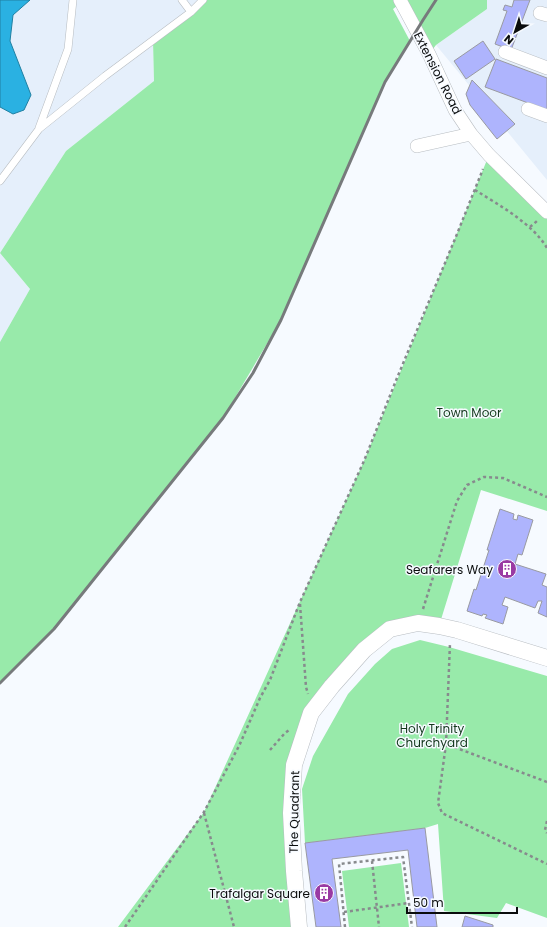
<svg xmlns="http://www.w3.org/2000/svg" width="547" height="927" font-family="Poppins,sans-serif">
<rect width="100%" height="100%" fill="#f6faff"/>
<!-- built -->
<path fill="#e5effb" d="M0,0H203L153,41L154,81L66,151L0,253L30,289L0,342Z
M487,0H547V180L436,45L487,9Z"/>
<!-- green -->
<path fill="#98eaaa" d="M203,0H487V9L436,45L429,54L401,3L393,9L410,41L385,82L281,320L223,418L54,629L0,683V342L30,289L0,253L66,151L154,81L153,41Z
M489,155L547,212V511L481,490L439,626L390,629L332,686L294,765L304,927H118L204,812L364,461Z
M420,640L449,647L547,676V918L506,903L497,918L444,911L438,824L425,828L305,843L302,789L313,756L348,694L375,664L392,649Z
M401,863L409,927H349L342,871Z"/>
<!-- water -->
<path fill="#2ab1e2" stroke="#2080a2" d="M0,0H30L13,15L10,41L31,95L24,110L13,114L0,107Z"/>
<!-- building -->
<path fill="#aeb4fd" stroke="#999aa1" d="M514,0H530L511,50L495,44L507,11L503,10L505,5L512,7Z
M483,41L495,59L466,79L454,61Z
M496,59L547,78V110L485,87Z
M472,80L515,124L497,139L470,105L466,94Z
M500,509L514,514L513,519L517,520L518,515L533,520L522,555L518,554L515,564L546,574L542,585L547,587V617L538,613L542,601H538L535,608L505,597L502,605L508,607L503,624L485,618L487,615L483,614L482,616L467,611L474,589L476,590L489,550H487Z
M425,828L437,927H417L408,850L332,859L341,927H316L305,843Z
M465,916L493,925V927H462Z"/>
<g fill="none" stroke-linecap="round" stroke-linejoin="round">
<!-- service casing -->
<g stroke="#b8bdc2" stroke-width="8">
<path id="service" d="M182,0L191,12
M39,128L68,49L73,0
M0,181L39,129L105,76L191,12L203,0"/>
</g>
<!-- minor casing -->
<g stroke="#b8bdc2" stroke-width="14">
<path id="minor" d="M400,0L429,54L455,110L471,134L489,155L547,212
M540,13L547,15
M505,52L547,68
M528,109L547,116
M417,146L471,134"/>
</g>
<!-- tertiary casing -->
<g stroke="#b8bdc2" stroke-width="17">
<path id="tertiary" d="M299,927L294,871L291,813L294,765L311,713L332,686L364,650L390,629L418,623L439,626L457,630L547,658"/>
</g>
<!-- path -->
<path stroke="#878a8d" stroke-width="2.5" stroke-dasharray="3 3" stroke-linecap="butt" d="M475,190C499,205 533,224 547,248
M530,227L537,221
M300,604L306,687L308,694
M423,609L457,501L467,485L484,477L503,478L547,497
M446,744L450,643
M270,750L285,733L289,730
M547,782L446,744L438,803L442,813L547,864
M204,813L234,927
M547,821L545,830L547,833
M372,861L379,927
M344,912L409,903
M125,927L204,812L239,746L260,698L270,680L300,602L364,461L397,378L455,239L483,169
M345,927L339,864L403,857L412,927"/>
<!-- service -->
<use href="#service" stroke="#fff" stroke-width="7"/>
<!-- minor -->
<use href="#minor" stroke="#fff" stroke-width="13"/>
<!-- tertiary -->
<use href="#tertiary" stroke="#fff" stroke-width="16"/>
<!-- rail -->
<path stroke="#777a7c" stroke-width="3" d="M0,683L54,629L223,418L253,373L281,320L385,82L423,20L436,0"/>
</g>
<!-- icons -->
<defs>
<g id="building-disc" transform="scale(1)"><circle r="9.5" fill="#9a3aa3" stroke="#f6faff"/><path d="M-4-6H4V6H1V3H-1V6H-4ZM-2.5-4.3h1.7v1.8h-1.7ZM.8-4.3h1.7v1.8H.8ZM-2.5-1h1.7V.8h-1.7ZM.8-1h1.7V.8H.8Z" fill="#fff"/></g>
</defs>
<g fill-rule="evenodd">
<use href="#building-disc" x="507" y="569"/>
<use href="#building-disc" x="324" y="893"/>
</g>
<g text-anchor="middle" dominant-baseline="central" stroke-width="3" stroke-linejoin="round" paint-order="stroke">
<!-- street labels -->
<g font-size="12" fill="#0a0c0d" stroke="#f6faff">
<text transform="translate(438 73) rotate(63)">Extension Road</text>
<text transform="translate(294 812) rotate(-89)">The Quadrant</text>
</g>
<!-- park labels -->
<g font-size="12" fill="#12371c" stroke="#f6faff">
<text x="469" y="412">Town Moor</text>
<text x="432" y="728">Holy Trinity<tspan x="432" dy="14">Churchyard</tspan></text>
</g>
<!-- poi labels -->
<g font-size="12" fill="#0a0c0d" stroke="#f6faff" text-anchor="end">
<text x="493" y="569">Seafarers Way</text>
<text x="310" y="893">Trafalgar Square</text>
</g>
</g>
<!-- north arrow -->
<g transform="translate(515 32) rotate(219)" stroke="#f6faff" stroke-width="3" paint-order="stroke">
<path d="M0-3L7 15L0 10L-7 15Z" fill="#0a0c0d"/>
<text y="-6" font-size="11" font-weight="bold" text-anchor="middle" fill="#0a0c0d">N</text>
</g>
<!-- scale -->
<path d="M407 907v6h110v-6" fill="none" stroke="#0a0c0d" stroke-width="2"/>
<text x="413" y="907" font-size="12" fill="#0a0c0d" stroke="#f6faff" stroke-width="3" paint-order="stroke">50 m</text>
</svg>
